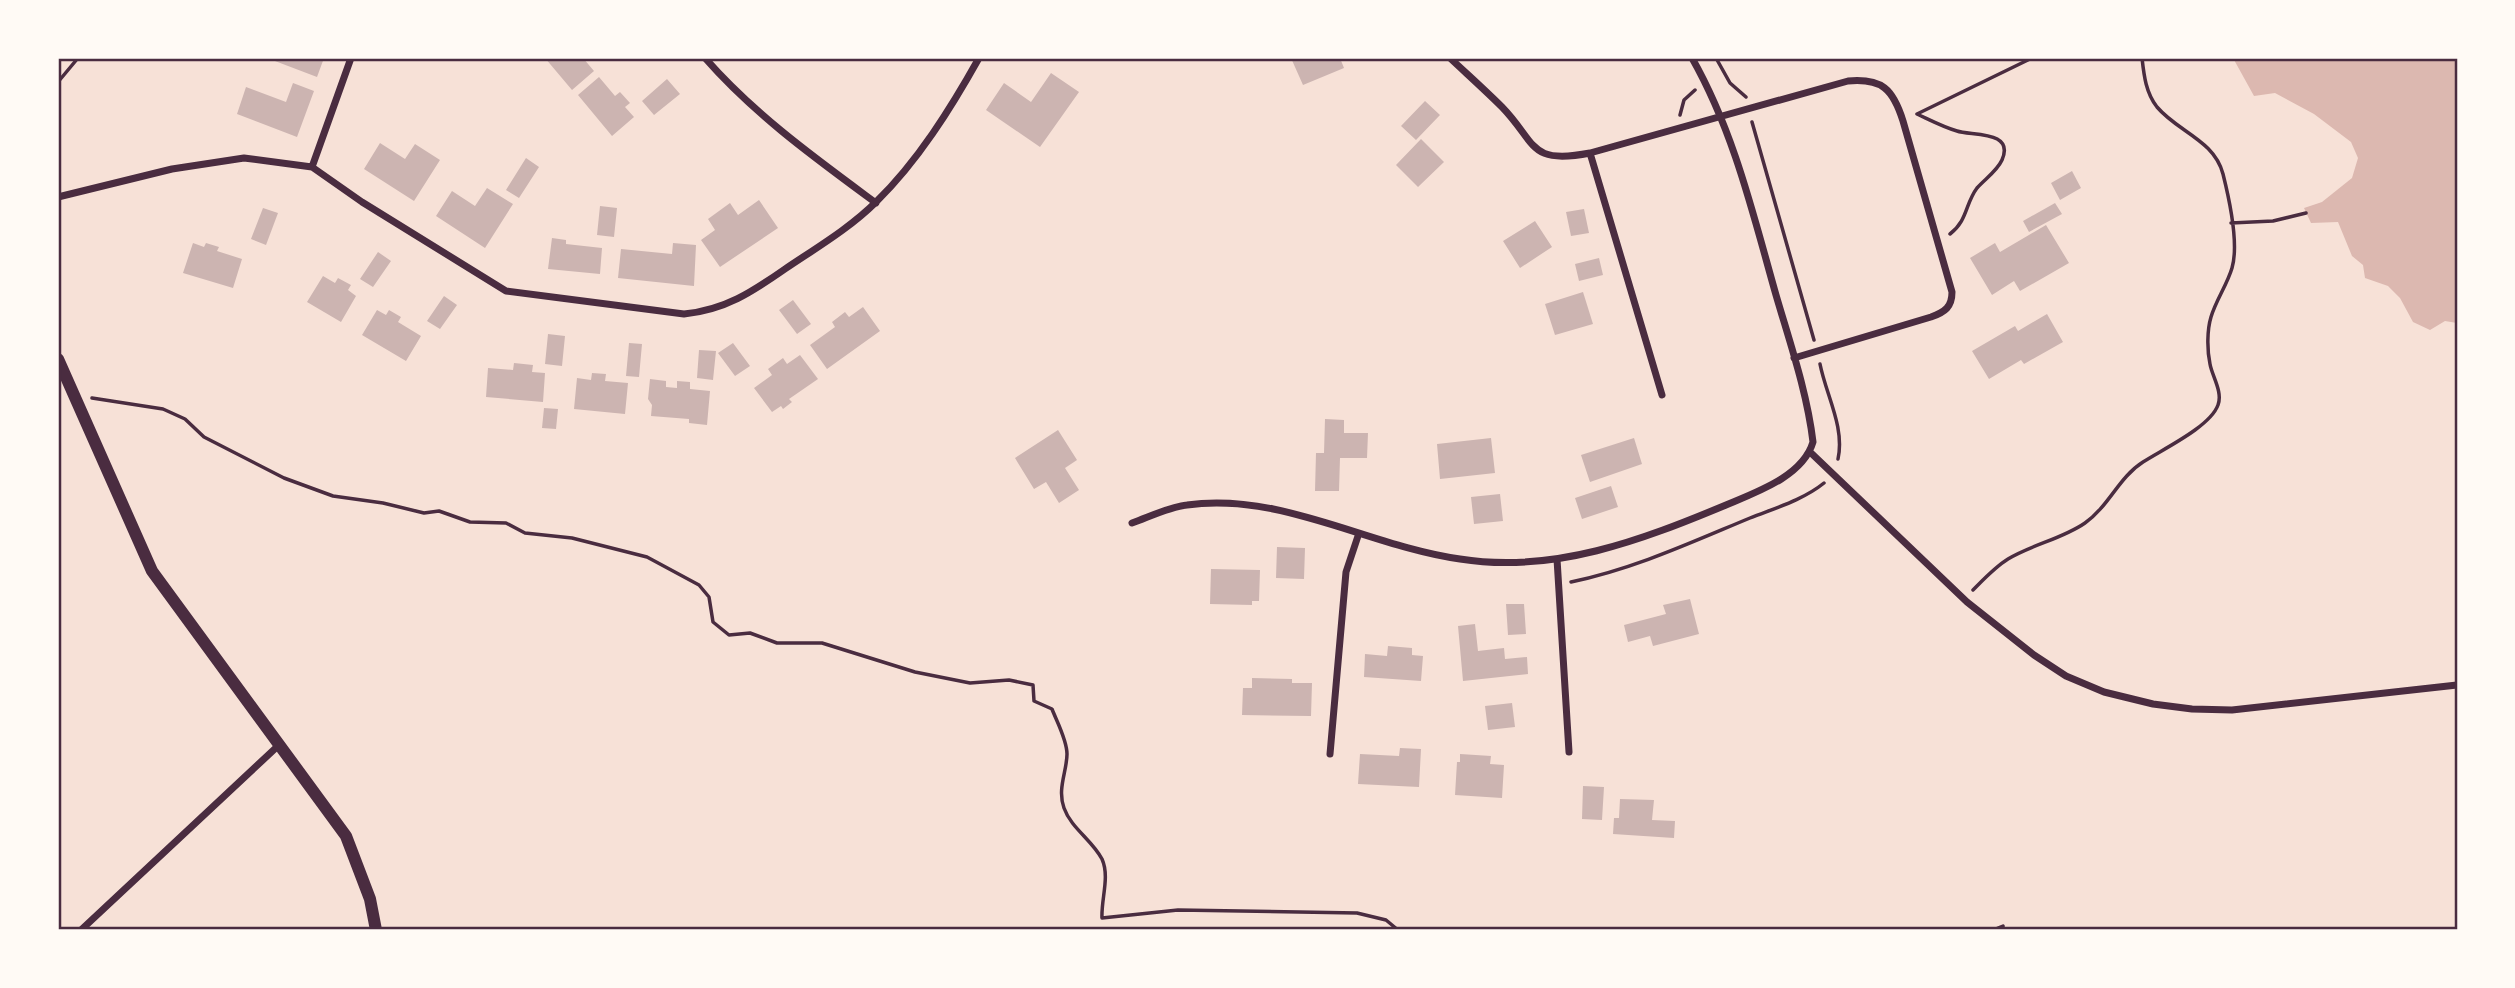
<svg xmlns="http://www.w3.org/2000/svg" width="2515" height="988" font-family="'Asap Condensed',sans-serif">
<rect width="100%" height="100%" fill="#f7e1d7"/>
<!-- water -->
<path fill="#dcb8b0" d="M2233,58H2457V323L2445,321L2430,330L2413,322L2400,298L2388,286L2365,278L2363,265L2352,256L2338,222L2311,223L2304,208L2322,202L2352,178L2358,158L2351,142L2314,114L2275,93L2254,96Z"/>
<!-- building -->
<path fill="#ccb4b1" d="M267,58H324L317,77Z
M545,58H583L594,71L572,90Z
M1291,58H1340L1344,68L1303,85Z
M1051,73L1079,92L1040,147L986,110L1004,83L1031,102Z
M599,77L615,96L620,92L630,103L625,107L634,117L612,136L578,95Z
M667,79L680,94L654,115L642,101Z
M293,83L314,91L297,137L237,114L246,87L286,102Z
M1425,101L1440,115L1416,140L1401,126Z
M1421,139L1444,162L1418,187L1396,165Z
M380,143L405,159L415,144L440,160L414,201L364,169Z
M526,158L539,167L519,198L506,190Z
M2072,171L2081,188L2060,200L2051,183Z
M487,188L513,204L485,248L436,216L452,191L475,206Z
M759,200L778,228L720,267L701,240L715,230L708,219L730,203L738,215Z
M2055,203L2062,214L2029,232L2023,221Z
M600,206L617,208L614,237L597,235Z
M263,208L278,213L266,245L251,239Z
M1584,209L1589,233L1571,236L1566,212Z
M1535,221L1552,247L1520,268L1503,241Z
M2046,225L2069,263L2020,291L2014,281L1992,295L1970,258L1995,243L2000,252Z
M552,238L566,240V244L602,248L600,274L548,269Z
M193,243L204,247L206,243L219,247L217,251L242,259L233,288L183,273Z
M673,243L696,245L694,286L618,278L621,249L672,254Z
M378,252L391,261L373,287L360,279Z
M1599,258L1603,275L1579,281L1575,264Z
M323,276L335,283L338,278L351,285L348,290L356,296L341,322L307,302Z
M1583,292L1593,324L1555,335L1545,304Z
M444,296L457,305L440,329L427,321Z
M793,300L811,324L797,334L779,310Z
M863,307L880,331L827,369L810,345L835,327L832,322L845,312L849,317Z
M377,310L386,315L389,310L401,317L398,322L421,336L406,361L362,335Z
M2047,314L2063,342L2024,364L2021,360L1989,379L1972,351L2015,326L2018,331Z
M548,334L565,336L562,366L545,364Z
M629,343L642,344L639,377L626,376Z
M733,343L750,366L735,376L718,353Z
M699,350L716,351L713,380L697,378Z
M800,355L818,379L789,399L792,402L783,409L781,406L772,412L754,388L772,375L768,369L783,358L787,364Z
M514,363L533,365L532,372L545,373L543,402L486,397L488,368L513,370Z
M592,373L606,374L605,381L628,383L625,414L574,409L577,378L591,380Z
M650,379L666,381V387L677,388V381L690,382V389L710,391L707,425L689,423V419L651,416L652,405L648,399Z
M544,408L558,409L556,429L542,428Z
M1325,419L1344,420V433H1368L1367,458H1340L1339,491H1315L1316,453H1324Z
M1058,430L1077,460L1065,468L1079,490L1059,503L1046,482L1034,489L1015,458Z
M1491,438L1495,473L1440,479L1437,444Z
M1634,438L1642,464L1590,482L1581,455Z
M1611,486L1618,507L1582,519L1575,498Z
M1500,494L1503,521L1474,524L1471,497Z
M1277,547L1305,548L1304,579L1276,578Z
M1211,569L1260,570L1259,601H1252V605L1210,604Z
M1690,599L1699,634L1653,646L1650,636L1628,642L1624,625L1666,614L1663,605Z
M1506,604H1524L1526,634L1508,635Z
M1475,624L1478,651L1504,648L1505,659L1527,657L1528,674L1463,681L1458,626Z
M1388,646L1412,648V655L1423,656L1421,681L1364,677L1365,654L1387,656Z
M1252,678L1292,679V683H1312L1311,716L1242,715L1243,688H1252Z
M1512,703L1515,727L1488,730L1485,706Z
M1400,748L1421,749L1419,787L1358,784L1360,754L1399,756Z
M1460,754L1491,756L1490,764L1504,765L1502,798L1455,795L1457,762H1460Z
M1583,786L1604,787L1602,820L1582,819Z
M1620,799L1654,800L1652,820L1675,821L1674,838L1613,834L1614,818H1619Z"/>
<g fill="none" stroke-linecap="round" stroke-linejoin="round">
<!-- path -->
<path stroke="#4a2c40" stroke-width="3.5" d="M1716,58L1730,83L1746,97
M58,82L78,58
M1917,114C1930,120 1943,127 1957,131C1971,136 2015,130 2002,160C1997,171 1985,179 1977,188C1965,204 1968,220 1950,234
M1917,114L2032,58
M1680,115L1684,100L1695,90
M1752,122L1814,340
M2231,223L2273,221L2306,213
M1820,364C1826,395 1845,427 1838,459
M92,398L163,409L185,419L204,437L284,478L333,496L383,503L424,513L439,511L470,522L506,523L525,533L572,538L647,557L699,585L709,597L713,622L729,635L750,633L777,643H822L915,672L970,683L1009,680L1033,685L1034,701L1052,709C1057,722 1067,740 1067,754C1067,771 1057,789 1064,808C1071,828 1092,840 1102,859C1110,877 1101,899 1102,918L1178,910L1357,913L1386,920L1398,930
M1571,582C1634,569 1692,542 1750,518C1775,508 1803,500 1824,483
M1973,590C1984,579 1995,567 2008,559C2033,544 2062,539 2085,523C2109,506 2119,477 2143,462C2163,449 2210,427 2218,405C2223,392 2212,376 2210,364C2207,350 2207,330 2211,317C2216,300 2227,285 2232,268C2239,244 2229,198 2223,174C2214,140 2178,132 2157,107C2146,93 2144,76 2142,58
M1993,930L2003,926V930"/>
<!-- minor -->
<path stroke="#4a2c40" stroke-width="7" d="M705,58C755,115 815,158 876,203
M1450,58C1467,74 1485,90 1502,107C1537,143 1528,165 1590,153L1848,81C1882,78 1893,89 1903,121L1952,292C1952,307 1945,312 1931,317L1794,358
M1590,153L1662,395
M312,167L351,58
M58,197L172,169L244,158L312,167L362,202L506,291L684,314C725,310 752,292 785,269C816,248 850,228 876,202C918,161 951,108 979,58
M1810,452L1967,602L2034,655L2066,676L2104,692L2153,704L2192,709L2232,710L2457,685
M1132,523C1149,517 1169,507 1187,505C1282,492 1368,546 1460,559C1554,574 1642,540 1726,505C1757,492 1803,476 1813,442C1807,392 1790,343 1776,295C1753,214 1734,132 1692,58
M1557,559L1569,752
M1330,754L1346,572L1359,533
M81,930L280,744"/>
<!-- tertiary -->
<path stroke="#4a2c40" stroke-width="12" d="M58,359L152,571L346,836L370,899L376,930"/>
</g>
<!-- border -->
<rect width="2515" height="988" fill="none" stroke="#fffaf5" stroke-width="119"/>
<rect x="60" y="60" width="2396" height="868" fill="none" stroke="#4a2c40" stroke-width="2.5"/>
</svg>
